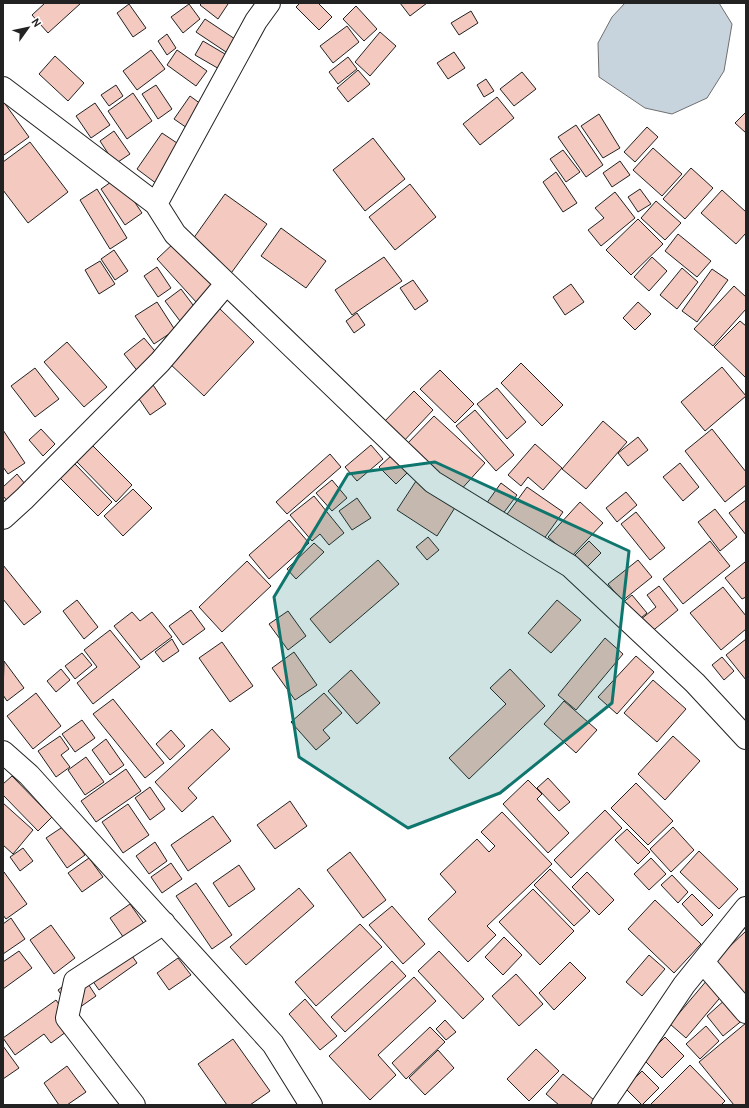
<svg xmlns="http://www.w3.org/2000/svg" width="749" height="1108" font-family="Cabin,sans-serif">
<rect width="100%" height="100%" fill="#fff"/>
<!-- water -->
<path fill="#c7d3dd" stroke="#6f6f6f" d="M625,3H719L732,24L724,71L707,98L672,114L645,108L599,77L598,43L612,17Z"/>
<!-- building -->
<path fill="#f3c9c0" stroke="#222" d="M45,3H81L48,33L32,15Z
M202,3H227L228,4L218,19L200,5Z
M300,3H318L332,17L319,30L296,7Z
M400,3H427L410,16Z
M129,4L146,28L133,37L117,13Z
M189,4L200,19L183,33L171,17Z
M356,6L377,29L364,41L343,19Z
M471,11L478,23L459,35L451,23Z
M205,19L241,43L232,56L196,32Z
M347,26L359,42L333,63L320,46Z
M380,32L396,46L370,76L355,62Z
M167,34L176,48L167,55L158,41Z
M203,41L230,57L221,70L195,55Z
M151,50L165,69L137,90L123,71Z
M177,50L207,71L196,86L167,65Z
M454,52L465,68L448,79L437,63Z
M55,56L84,83L68,101L39,74Z
M348,57L357,69L338,84L329,72Z
M358,70L370,84L348,102L337,88Z
M522,72L536,89L514,106L500,89Z
M486,79L494,91L484,97L477,85Z
M116,85L123,96L109,106L101,95Z
M156,85L172,109L158,119L142,94Z
M133,93L152,121L127,139L108,111Z
M190,96L205,107L190,130L174,119Z
M497,97L514,118L480,145L463,124Z
M3,101L29,137L4,155L3,154Z
M95,103L110,125L91,138L76,116Z
M746,112V133L735,123Z
M599,114L620,148L603,158L581,126Z
M576,125L603,165L586,177L558,137Z
M647,127L658,137L635,162L624,152Z
M114,131L130,154L115,164L100,141Z
M162,133L183,147L157,184L137,169Z
M373,138L405,179L365,211L333,170Z
M30,142L68,192L28,223L3,190V162Z
M653,148L682,174L662,196L633,170Z
M563,150L580,172L566,182L550,159Z
M620,161L630,175L612,187L603,173Z
M691,168L713,188L685,219L663,199Z
M556,172L577,203L563,212L543,182Z
M118,177L142,213L125,225L101,189Z
M410,184L436,217L395,250L369,217Z
M97,189L127,238L110,249L80,200Z
M640,189L651,204L638,212L628,197Z
M722,190L746,212V233L736,244L701,213Z
M615,192L635,218L601,246L588,230L604,218L595,208Z
M225,194L267,224L229,276L188,246Z
M656,201L681,223L665,240L641,218Z
M638,219L663,244L631,275L606,250Z
M281,228L326,261L306,288L261,256Z
M678,234L711,261L697,277L665,251Z
M176,241L217,285L197,303L157,259Z
M114,250L128,271L115,280L101,259Z
M384,257L402,281L352,315L335,290Z
M652,257L667,271L649,291L634,277Z
M100,261L115,284L99,294L85,270Z
M157,267L171,288L158,297L144,276Z
M682,268L698,282L677,309L660,295Z
M712,269L728,280L697,322L682,311Z
M413,280L428,301L415,310L400,288Z
M571,284L584,302L565,315L553,297Z
M734,286L746,297V309L713,346L694,329Z
M181,289L196,309L180,321L165,301Z
M157,302L175,330L154,344L135,316Z
M638,302L651,314L635,330L623,318Z
M218,307L254,342L204,396L168,362Z
M357,313L365,325L354,333L346,321Z
M740,321L746,326V378L714,347Z
M144,338L159,356L139,373L124,354Z
M67,342L107,387L84,407L44,362Z
M521,363L563,405L542,426L501,383Z
M722,367L746,396L705,431L681,402Z
M35,368L59,399L35,417L11,386Z
M440,370L474,404L455,423L420,389Z
M151,382L166,404L150,415L135,393Z
M497,388L526,422L507,439L477,404Z
M414,391L433,410L401,444L381,425Z
M475,410L514,455L496,471L456,426Z
M434,416L485,463L458,493L406,445Z
M603,421L627,442L586,489L562,469Z
M41,429L55,444L43,456L29,440Z
M712,429L746,472V485L725,502L685,451Z
M3,430L25,463L8,474L3,467Z
M638,437L648,450L628,466L618,453Z
M535,444L562,468L543,490L528,477L521,486L508,475Z
M92,445L132,485L116,502L76,461Z
M371,445L383,459L357,481L345,467Z
M330,454L341,467L287,514L276,502Z
M392,455L408,472L396,484L379,467Z
M680,463L699,487L683,501L663,477Z
M75,464L112,502L98,516L60,478Z
M17,474L29,489L11,505L3,496V487Z
M332,480L347,498L332,511L316,493Z
M416,481L456,506L437,536L397,510Z
M501,483L517,495L502,515L486,504Z
M527,487L563,512L541,543L505,517Z
M133,489L152,508L123,536L104,516Z
M626,492L637,505L617,522L606,508Z
M314,496L344,533L329,545L320,534L312,541L290,515Z
M357,498L371,518L352,530L339,511Z
M746,500V535L729,513Z
M580,502L603,523L571,557L548,537Z
M715,509L737,537L720,551L698,522Z
M636,512L665,548L650,560L621,524Z
M289,520L309,543L269,579L249,555Z
M428,537L439,550L427,560L416,547Z
M589,541L601,553L587,567L575,555Z
M710,541L730,566L683,604L663,579Z
M314,543L324,552L296,579L287,569Z
M378,560L399,584L330,643L310,619Z
M638,560L652,577L622,601L608,584Z
M247,561L271,586L222,632L199,607Z
M745,562L746,564V597L742,599L725,578Z
M3,565L41,612L24,625L3,599Z
M659,586L678,610L650,633L640,620L656,607L647,595Z
M723,587L746,616V629L721,650L690,613Z
M632,595L647,613L636,622L621,604Z
M77,600L98,627L84,639L63,611Z
M557,600L581,620L551,653L528,633Z
M191,610L205,629L183,645L169,626Z
M288,611L306,636L288,650L269,624Z
M132,612L140,621L152,612L172,637L141,660L114,626Z
M110,630L140,667L93,704L77,683L97,667L84,650Z
M605,638L623,654L576,710L558,695Z
M172,639L179,651L163,662L155,652Z
M746,639V680L726,655Z
M222,642L253,686L230,702L199,658Z
M294,652L317,685L295,700L272,668Z
M82,653L92,665L75,679L65,666Z
M636,656L654,672L617,714L598,697Z
M722,657L734,671L724,680L712,665Z
M4,661L24,688L7,701L3,695Z
M61,669L70,680L56,692L47,681Z
M510,669L545,706L469,779L449,758L506,704L490,688Z
M351,670L380,703L357,724L328,691Z
M653,680L686,709L657,742L624,713Z
M36,693L61,726L33,749L7,716Z
M324,693L342,713L323,730L330,738L316,750L291,722Z
M113,699L164,763L145,778L93,714Z
M564,701L597,730L576,753L544,724Z
M82,720L95,738L75,752L62,734Z
M212,729L230,749L188,788L197,798L182,812L155,782Z
M171,730L185,746L170,760L156,744Z
M60,736L69,749L61,755L70,767L56,777L38,751Z
M673,736L700,761L665,800L638,774Z
M106,739L124,765L110,775L92,750Z
M86,757L104,782L85,795L68,770Z
M126,769L141,791L96,822L81,801Z
M12,776L52,817L38,831L3,795V784Z
M548,778L570,802L559,811L537,788Z
M528,780L542,794L537,799L569,833L548,853L503,804Z
M636,783L673,821L648,845L611,808Z
M150,787L165,809L150,820L135,798Z
M290,801L307,826L275,849L257,825Z
M3,803L33,830L13,854L3,845Z
M128,804L149,835L123,853L102,822Z
M605,810L622,828L571,878L554,860Z
M502,812L552,864L487,926L496,935L468,962L428,919L456,892L440,874L477,839L489,852L495,846L481,832Z
M213,816L231,841L188,871L171,845Z
M64,826L85,855L67,868L46,838Z
M673,827L694,850L671,872L650,849Z
M627,829L650,852L638,864L615,840Z
M155,842L167,861L149,874L136,856Z
M23,848L33,861L20,871L10,857Z
M699,851L738,889L719,909L680,872Z
M350,852L386,900L363,918L327,870Z
M89,858L103,877L82,892L68,873Z
M651,858L666,874L649,890L634,874Z
M171,863L182,879L162,893L151,877Z
M239,865L255,889L229,907L213,883Z
M550,869L590,911L574,926L534,885Z
M4,872L27,904L6,919L3,915V874Z
M587,872L614,900L599,915L572,887Z
M672,875L688,892L678,903L661,885Z
M196,883L232,935L212,949L176,896Z
M299,888L314,906L246,965L230,947Z
M533,889L574,931L540,965L499,922Z
M692,894L713,915L702,926L682,904Z
M655,900L701,944L674,973L628,929Z
M130,904L155,939L135,954L110,918Z
M392,906L425,944L403,964L369,925Z
M11,918L25,939L3,954V924Z
M360,924L382,947L316,1006L295,982Z
M51,925L75,958L54,974L30,940Z
M746,931V1002L711,964Z
M504,937L522,955L503,975L485,957Z
M123,943L137,963L99,990L85,970Z
M19,951L32,968L3,989V962Z
M439,951L484,999L463,1019L418,971Z
M649,955L665,969L642,996L626,982Z
M178,958L191,975L169,990L157,973Z
M392,961L406,976L345,1032L331,1017Z
M570,962L586,978L554,1010L539,993Z
M81,973L96,996L73,1012L58,990Z
M516,974L543,1004L519,1026L492,996Z
M414,977L436,1001L378,1055L396,1075L370,1100L329,1056Z
M708,979L724,993L686,1038L670,1024Z
M727,998L744,1019L723,1036L707,1016Z
M305,999L337,1036L320,1050L289,1014Z
M56,1000L74,1026L51,1043L44,1034L15,1055L3,1038Z
M445,1020L456,1032L446,1040L436,1029Z
M746,1023V1105H734L699,1062Z
M706,1026L719,1041L700,1059L686,1044Z
M430,1027L445,1042L406,1079L392,1063Z
M665,1037L684,1056L662,1078L643,1059Z
M233,1039L270,1091L250,1105H227L198,1064Z
M3,1046L19,1068L3,1079Z
M536,1049L559,1071L529,1101L507,1079Z
M438,1050L454,1068L425,1095L409,1078Z
M690,1065L725,1101L721,1105H650Z
M67,1066L86,1092L67,1105H59L44,1083Z
M642,1071L659,1088L642,1105L625,1088Z
M563,1074L594,1100L590,1105H559L546,1094Z"/>
<g fill="none" stroke-linecap="round" stroke-linejoin="round">
<!-- street casing -->
<g stroke="#222" stroke-width="24">
<path id="street" d="M3,88L156,204L256,21L269,3
M156,204L175,234L433,482L570,566L695,683L746,738
M3,518L24,499L160,362L226,284
M3,752L29,775L273,1044L311,1105
M703,962L746,1012
M134,1105L67,1018L75,981L164,923
M603,1105L684,985L746,908"/>
</g>
<!-- street -->
<use href="#street" stroke="#fff" stroke-width="22"/>
</g>
<!-- marked area -->
<path fill="#0f766e" fill-opacity="0.2" stroke="#0f766e" stroke-width="3" stroke-linejoin="round" d="M435,462L629,551L612,703L500,793L408,828L299,757L274,597L348,474Z"/>
<!-- border -->
<rect width="749" height="1108" fill="none" stroke="#222222" stroke-width="8"/>
<!-- north arrow -->
<g transform="translate(28 28) rotate(57)" stroke="#ffffff" stroke-width="3" paint-order="stroke">
<path d="M0-3L7 15L0 10L-7 15Z" fill="#222222"/>
<text y="-6" font-size="11" font-weight="bold" text-anchor="middle" fill="#222222">N</text>
</g>
</svg>
